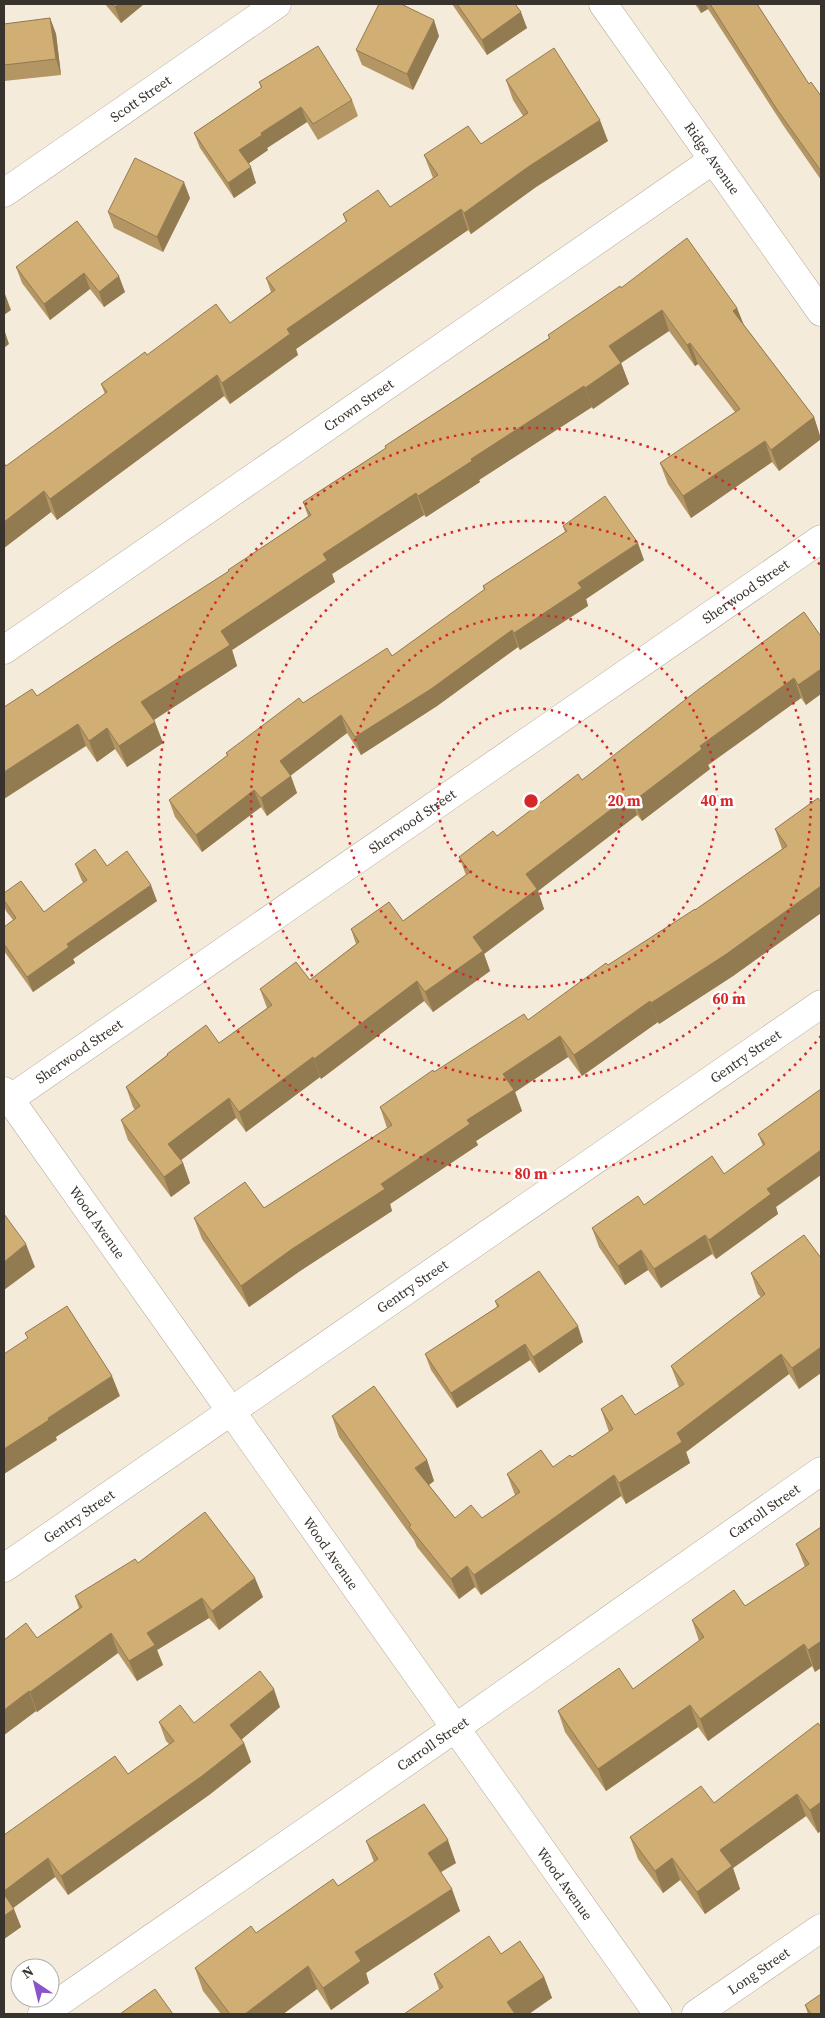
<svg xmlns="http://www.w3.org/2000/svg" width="825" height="2018" font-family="'Source Serif 4',serif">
<rect width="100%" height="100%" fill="#f5ebda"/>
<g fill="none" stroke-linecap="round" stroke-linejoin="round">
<!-- minor casing -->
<g stroke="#b6ac9c" stroke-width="29">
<g id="minor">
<path id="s1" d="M603,4L821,312"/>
<path id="s2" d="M4,193L277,4"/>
<path id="s3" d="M4,650L713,160"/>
<path id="s4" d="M4,1091C223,1398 438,1708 658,2014"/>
<path id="s5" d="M4,1103L821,539"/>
<path id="s6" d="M4,1568L821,1004"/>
<path id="s7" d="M42,2014L454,1729L821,1471"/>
<path id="s8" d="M696,2014L821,1928"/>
</g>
</g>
<!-- minor -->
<use href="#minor" stroke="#fff" stroke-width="28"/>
</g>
<!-- wall -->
<path fill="#b49664" d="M105,4H144L121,23Z
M452,4H515L527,28L487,55Z
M695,4H757L809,84L821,96V180L783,125L708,9L701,13Z
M50,18L56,34L61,75L4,81V24Z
M439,36L413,90L362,65L356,50Z
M506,80L608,141L536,187L471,234L468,230L385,287L296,349L298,355L230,404L224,396L57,520L51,512L4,548V463L6,466L105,394L101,384L147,355L230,323L271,292L266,278L346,222L343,214L390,207L433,178L424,155L481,144L523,116L513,100Z
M259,82L352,100L358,116L318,140L307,122L267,148L268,150L248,164L256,183L234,198L200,148L194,133L261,88Z
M190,198L163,252L114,228L108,212Z
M77,221L125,292L104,307L90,289L50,320L22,283L16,267Z
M621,288L737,308L744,325L814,417L821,439L779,471L772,462L691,518L668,484L660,463L735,412L698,364L695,366L669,331L621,363L629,384L593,409L592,407L479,480L480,482L426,517L424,515L332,574L335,582L232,650L237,666L154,720L163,743L127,767L115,749L97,762L86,746L37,696L229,571L308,516L303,502L386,448L385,446L549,338L548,335Z
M563,526L644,560L586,599L588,606L520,650L518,647L437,706L361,755L347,733L290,776L297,793L267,816L261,807L202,852L175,817L169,800L227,756L226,753L303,703L392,656L484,590L483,586L565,532Z
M804,612L806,705L801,698L708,765L710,769L642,821L637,815L538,891L544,909L484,954L490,971L433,1012L424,1001L321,1079L320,1077L246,1132L236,1118L181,1160L183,1163L190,1183L171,1197L128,1140L121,1120L135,1110L133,1107L126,1087L167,1055V1054L219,1043L267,1008L260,989L310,980L356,944L351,929L403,921L466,875L459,857L497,836L582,780Z
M821,802V913L733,976L659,1024L658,1022L582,1076L568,1057L515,1092L522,1111L476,1141L478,1145L390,1204L392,1211L300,1271L249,1307L202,1239L194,1218L264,1208L387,1128L380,1107L434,1072L528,1020L608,965L695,910L782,849L775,829Z
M75,864L107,866L157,901L73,959L75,963L33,992L4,951V927L13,920L6,911L4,905V893L44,912L83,883L81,879Z
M821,1089L776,1207L778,1214L716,1259L712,1254L661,1288L648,1270L625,1285L599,1247L592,1228L644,1205L724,1174L763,1146L758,1134Z
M804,1235L799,1389L789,1374L686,1452L690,1463L626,1504L621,1496L481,1595L475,1587L459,1599L417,1547L414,1540L339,1437L332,1416L427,1460L434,1481L429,1485L455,1518H482L515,1495L507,1474L553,1467L572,1457L609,1432L601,1409L635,1415L679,1387L671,1366L761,1297L758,1294L751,1273Z
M495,1301L583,1342L539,1373L530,1360L457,1408L431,1370L425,1354L497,1307Z
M821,1527L815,1672L812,1666L708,1741L698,1727L606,1791L565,1732L558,1711L633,1689L699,1641L692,1620L745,1606L805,1567L796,1544Z
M75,1596L263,1597L219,1630L209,1618L157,1650L163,1665L137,1681L118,1653L37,1712L36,1711L4,1735L37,1638L79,1608Z
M280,1707L241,1740L244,1743L251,1762L209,1795L68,1895L55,1877L13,1908L21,1927L4,1939V1835L128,1774L169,1744L166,1741L159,1722L194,1723Z
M821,1725V1831L818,1833L806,1816L733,1868L740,1889L705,1914L680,1880L663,1893L638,1859L630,1837L714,1803Z
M366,1841L456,1863L441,1872L460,1911L366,1973L369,1983L331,2010L317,1989L283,2014H221L203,1991L195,1968L338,1886L374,1862Z
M501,1954L544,1977L552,1998L439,1989L434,1974Z
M805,2005L821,2014H808Z"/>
<!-- shaded-wall -->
<path fill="#927a51" d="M119,4H144L121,23L115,7Z
M698,4H706L708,9L701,13Z
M521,12L527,28L487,55L482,40Z
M50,18L56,34L61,75L56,59Z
M434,20L439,36L413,90L407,74Z
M301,107L307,122L267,148L268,150L245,166L239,150L261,133Z
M600,120L608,141L536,187L471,234L464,213L528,167Z
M251,167L256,183L234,198L228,183Z
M184,182L190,198L163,252L157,237Z
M461,209L468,230L296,349L298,355L230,404L222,383L287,329L378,266Z
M84,273L90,289L50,320L44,304Z
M119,276L125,292L104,307L99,292Z
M5,294L11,310L4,315V295Z
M737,308L745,329L733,311Z
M662,310L669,331L621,363L629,384L593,409L585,388L609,346Z
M4,329L9,344L4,348Z
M690,343L698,364L695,366L687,345Z
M217,375L224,396L57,520L50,499Z
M584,386L592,407L479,480L480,482L426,517L418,496L471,459Z
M814,417L821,439L779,471L771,450Z
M765,441L772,462L691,518L683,496Z
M44,491L51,512L4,548V522Z
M416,493L424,515L332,574L335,582L232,650L237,666L149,723L141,702L221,631L323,554Z
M638,543L644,560L586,599L588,606L520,650L514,633L578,583Z
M512,630L518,647L437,706L361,755L355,737Z
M821,669V694L806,705L798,685Z
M794,678L801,698L708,765L710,769L642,821L634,801L700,746Z
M341,715L347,733L286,779L280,761Z
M155,722L163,743L127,767L119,746Z
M78,724L86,746L4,799V772Z
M107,728L115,749L97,762L89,741Z
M291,776L297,793L267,816L261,798Z
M254,790L261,807L202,852L196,835Z
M630,795L637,815L538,891L544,909L484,954L490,971L433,1012L425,992L473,937L526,874Z
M151,885L157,901L73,959L75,963L33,992L27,977L67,944Z
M821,886V913L733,976L659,1024L651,1003Z
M417,981L424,1001L321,1079L314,1059Z
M650,1001L658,1022L582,1076L574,1055Z
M560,1036L568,1057L515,1092L522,1111L476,1141L478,1145L390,1204L392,1211L300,1271L249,1307L241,1286L467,1120L503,1074Z
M313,1057L320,1077L246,1132L239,1112Z
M229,1098L236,1118L176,1164L168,1144Z
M821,1150V1175L776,1207L778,1214L716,1259L709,1240L767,1189Z
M183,1163L190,1183L171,1197L164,1177Z
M705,1235L712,1254L661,1288L654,1269Z
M26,1244L35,1267L4,1290V1262Z
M641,1250L648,1270L625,1285L618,1266Z
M578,1326L583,1342L539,1373L533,1357Z
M525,1344L530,1360L457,1408L451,1393Z
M821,1347V1373L799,1389L792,1368Z
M781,1354L789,1374L686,1452L690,1463L626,1504L619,1483L677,1433Z
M112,1376L120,1396L56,1437L57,1440L4,1474V1449L48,1418Z
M427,1460L434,1481L423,1489L415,1468Z
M614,1475L621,1496L481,1595L474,1575Z
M467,1566L475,1587L459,1599L451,1579Z
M255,1578L263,1597L219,1630L212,1611Z
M202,1598L209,1618L157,1650L163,1665L137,1681L129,1661L147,1633Z
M111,1633L118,1653L37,1712L30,1692Z
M821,1641V1668L815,1672L808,1650Z
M804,1644L812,1666L708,1741L700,1719Z
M274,1689L280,1707L236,1744L230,1725Z
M29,1691L36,1711L4,1735V1710Z
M690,1705L698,1727L606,1791L598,1769Z
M244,1743L251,1762L209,1795L68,1895L61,1876Z
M797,1794L806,1816L733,1868L740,1889L705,1914L697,1892L720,1850Z
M821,1802V1831L818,1833L810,1810Z
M448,1840L456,1863L436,1875L428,1853Z
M48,1858L55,1877L9,1911L4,1896V1891Z
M672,1858L680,1880L663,1893L655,1871Z
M452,1889L460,1911L366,1973L369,1983L331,2010L323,1988L355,1952Z
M14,1909L21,1927L4,1939V1916Z
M308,1966L317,1989L283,2014H245Z
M544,1977L552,1998L529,2014H511L507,2002Z"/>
<!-- building -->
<path fill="#d1ae74" stroke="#927a51" d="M112,4H119L115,7Z
M379,4H401L434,20L407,74L356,50Z
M457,4H515L521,12L482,40Z
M710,4H757L809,84L811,82L821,96V171L776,108Z
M50,18L56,59L4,65V24Z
M318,46L352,100L313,124L301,107L261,133L262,135L239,150L251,167L228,183L194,133L262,87L259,82Z
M554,48L600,120L528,167L464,213L461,209L378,266L287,329L290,334L222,383L217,375L50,499L44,491L4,522V463L6,466L107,392L101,384L145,352L147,355L216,304L230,323L275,290L266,278L347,221L343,214L378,190L390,207L438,175L424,155L468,126L481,144L528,113L506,80Z
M135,158L184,182L157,237L108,212Z
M77,221L119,276L99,292L84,273L44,304L16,267Z
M687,238L737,308L733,311L814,417L771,450L765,441L683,496L660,463L740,409L690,343L687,345L662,310L609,346L621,363L585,388L584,386L471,459L472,461L418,496L416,493L323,554L327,560L221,631L230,645L141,702L155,722L119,746L107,728L89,741L78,724L4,772V707L32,689L37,696L123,639L229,571L228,570L311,515L303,502L386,448L385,446L550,338L548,335L620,286L621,288Z
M605,496L638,543L578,583L582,588L514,633L512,630L431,689L355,737L341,715L280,761L291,776L261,798L254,790L196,835L169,800L228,755L226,753L299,698L303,703L387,648L392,656L485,589L483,586L567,531L563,526Z
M804,612L820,635L821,634V669L798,685L794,678L700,746L702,749L634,801L630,795L526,874L537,889L473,937L483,951L425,992L417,981L314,1059L313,1057L239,1112L229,1098L168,1144L183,1163L164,1177L121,1120L140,1106L126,1087L168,1055L167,1054L206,1025L219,1043L272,1005L260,989L296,962L310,980L359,942L351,929L389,902L403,921L470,872L459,857L493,831L497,836L578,774L582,780L699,689Z
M818,798L821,802V886L725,955L651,1003L650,1001L574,1055L560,1036L503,1074L514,1090L467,1120L470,1124L381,1184L385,1189L292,1249L241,1286L194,1218L245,1182L264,1208L392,1125L380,1107L433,1070L434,1072L524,1014L528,1020L606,963L608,965L695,909V910L787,846L775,829Z
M95,849L107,866L127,851L151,885L67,944L69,947L27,977L4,944V927L16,918L4,900V893L21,881L44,912L87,880L75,864Z
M821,1089V1150L767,1189L771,1194L709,1240L705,1235L654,1269L641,1250L618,1266L592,1228L638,1196L644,1205L712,1156L724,1174L765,1144L758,1134Z
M4,1214L26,1244L4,1262Z
M804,1235L821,1258V1347L792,1368L781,1354L677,1433L682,1442L619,1483L614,1475L474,1575L467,1566L451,1579L409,1527L411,1525L332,1416L374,1386L427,1460L415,1468L455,1518L471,1505L482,1518L520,1492L507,1474L541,1450L553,1467L570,1455L572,1457L613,1429L601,1409L622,1395L635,1415L684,1384L671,1366L765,1294L751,1273Z
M539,1271L578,1326L533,1357L525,1344L451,1393L425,1354L499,1306L495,1301Z
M67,1306L112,1376L48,1418L49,1420L4,1449V1354L28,1338L25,1333Z
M205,1512L255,1578L212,1611L202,1598L147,1633L155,1645L129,1661L111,1633L30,1692L29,1691L4,1710V1640L26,1623L37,1638L82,1607L75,1596L135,1559L138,1563Z
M821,1527V1641L808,1650L804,1644L700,1719L690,1705L598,1769L558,1711L619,1668L633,1689L704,1637L692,1620L734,1590L745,1606L809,1564L796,1544Z
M260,1671L274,1689L230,1725L244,1743L202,1776L61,1876L48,1858L4,1891V1835L115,1756L128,1774L174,1741L159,1722L180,1705L194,1723Z
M818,1723L820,1726L821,1725V1802L810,1810L797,1794L720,1850L732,1866L697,1892L672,1858L655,1871L630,1837L701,1786L714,1803Z
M424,1804L448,1840L428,1853L452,1889L355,1952L361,1961L323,1988L308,1966L245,2014H230L195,1968L251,1926L256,1933L333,1879L338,1886L378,1859L366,1841Z
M4,1894L14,1909L4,1916Z
M489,1936L501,1954L520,1941L544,1977L507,2002L515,2014H404L443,1987L434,1974Z
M155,1989L173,2014H120Z
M821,1994V2014H811L805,2005Z"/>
<!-- distance rings -->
<g fill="none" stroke="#d62828" stroke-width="2.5" stroke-dasharray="2.5 5">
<circle cx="531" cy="801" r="93"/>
<circle cx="531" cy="801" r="186"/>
<circle cx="531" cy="801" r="280"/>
<path d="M821 1036A373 373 0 1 1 821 566"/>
</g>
<g text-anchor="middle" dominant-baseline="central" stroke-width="5" stroke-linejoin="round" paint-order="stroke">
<!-- street labels -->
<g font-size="14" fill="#38332d" stroke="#fff">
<text stroke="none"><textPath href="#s2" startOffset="166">Scott Street</textPath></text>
<text stroke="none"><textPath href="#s1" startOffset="189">Ridge Avenue</textPath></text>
<text stroke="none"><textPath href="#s3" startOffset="431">Crown Street</textPath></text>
<text stroke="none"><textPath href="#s5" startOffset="901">Sherwood Street</textPath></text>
<text stroke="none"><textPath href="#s5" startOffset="496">Sherwood Street</textPath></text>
<text stroke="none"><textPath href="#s5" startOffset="91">Sherwood Street</textPath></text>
<text stroke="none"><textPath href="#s6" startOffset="901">Gentry Street</textPath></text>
<text stroke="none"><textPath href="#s4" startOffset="161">Wood Avenue</textPath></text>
<text stroke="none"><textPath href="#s6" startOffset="496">Gentry Street</textPath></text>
<text stroke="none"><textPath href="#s7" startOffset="880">Carroll Street</textPath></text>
<text stroke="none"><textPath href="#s6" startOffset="91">Gentry Street</textPath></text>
<text stroke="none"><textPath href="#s4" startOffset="566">Wood Avenue</textPath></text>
<text stroke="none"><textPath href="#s7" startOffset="475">Carroll Street</textPath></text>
<text stroke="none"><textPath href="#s4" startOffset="971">Wood Avenue</textPath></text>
<text stroke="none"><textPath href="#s8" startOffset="76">Long Street</textPath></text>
</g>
</g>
<circle cx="531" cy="801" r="8" fill="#d62828" stroke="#fff" stroke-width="2.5"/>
<g font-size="15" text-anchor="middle" font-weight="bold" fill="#d62828" stroke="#fff" stroke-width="5" stroke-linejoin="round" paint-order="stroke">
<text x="624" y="806">20 m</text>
<text x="717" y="806">40 m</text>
<text x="729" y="1004">60 m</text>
<text x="531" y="1179">80 m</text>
</g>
<!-- border -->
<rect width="825" height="2018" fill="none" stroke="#38332d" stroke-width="10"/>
<!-- north arrow -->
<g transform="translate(35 1983) rotate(325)"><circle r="24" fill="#ffffff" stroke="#afadab"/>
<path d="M0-4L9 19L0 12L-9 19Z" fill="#8855cd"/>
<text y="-8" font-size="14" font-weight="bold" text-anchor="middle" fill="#38332d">N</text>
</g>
</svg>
